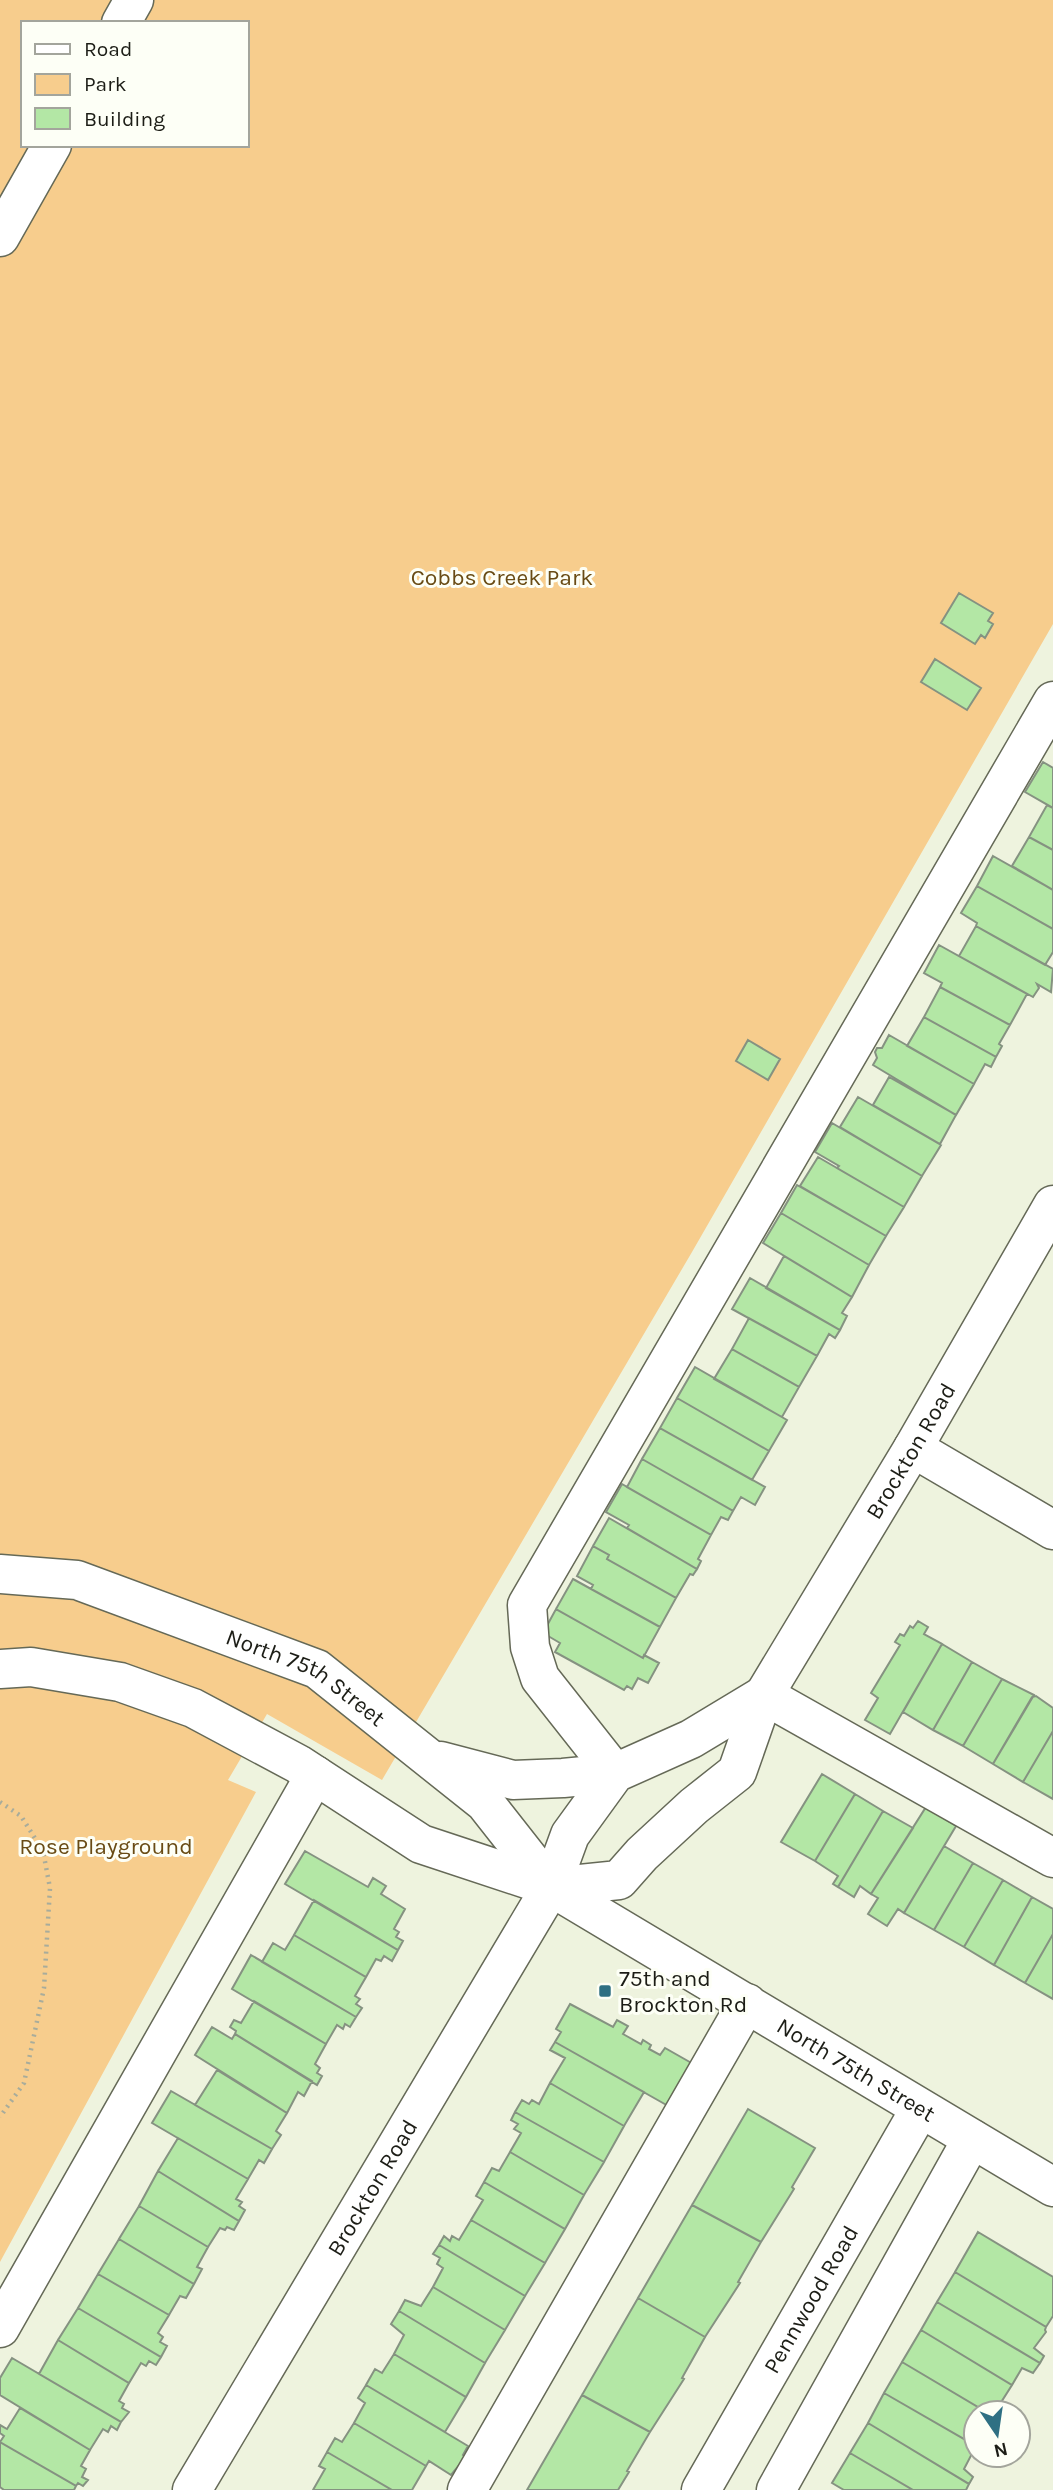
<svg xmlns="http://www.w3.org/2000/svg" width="1053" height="2490" font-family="Karla,sans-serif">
<rect width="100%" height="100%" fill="#eef3de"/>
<!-- green -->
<path fill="#f7cd8d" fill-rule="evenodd" d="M0,0H1053V624L692,1252L382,1780L267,1714L228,1780L256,1792L0,2262ZM23,23H247V145H23Z"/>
<!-- building -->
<path fill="#b3e7a5" stroke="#859281" stroke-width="2" d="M959,593L993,613L988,621L993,624L985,638L981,635L975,644L941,623Z
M935,659L981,688L967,710L921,682Z
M1043,762L1053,768V808L1025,792Z
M1047,805L1053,808V850L1029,837Z
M1029,837L1053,850V890L1012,866Z
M993,856L1053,890V929L977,886Z
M977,886L1053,929V952L1045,965L976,926L977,923L961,913Z
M976,926L1053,969L1051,992L1037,984L1039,988L1033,997L959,956Z
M939,945L1027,994L1010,1025L940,987L942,983L924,973Z
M940,987L1010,1025L999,1044L1002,1046L996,1057L924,1017Z
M924,1017L996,1057L991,1067L985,1064L974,1084L907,1046Z
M889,1035L974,1084L956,1115L873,1065L877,1058L875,1052L877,1048H882Z
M748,1040L780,1059L768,1080L736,1061Z
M889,1077L956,1115L940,1144L873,1105Z
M858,1097L941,1145L922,1176L840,1127Z
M832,1123L922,1176L904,1207L837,1168L839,1166L815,1152Z
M818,1157L904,1207L886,1236L800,1186Z
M797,1185L886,1236L869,1265L781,1213Z
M781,1213L869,1265L852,1297L763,1243Z
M784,1256L852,1297L842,1313L847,1316L840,1330L766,1288Z
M750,1278L840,1330L835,1338L829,1334L817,1356L732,1309Z
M749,1318L817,1356L799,1387L732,1349Z
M732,1349L799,1387L782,1417L714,1379Z
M695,1367L787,1420L769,1451L677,1398Z
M677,1398L769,1451L752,1480L660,1428Z
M660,1428L765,1487L755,1505L741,1497L733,1511L642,1459Z
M642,1459L733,1511L728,1520L721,1517L711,1535L627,1487Z
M622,1484L711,1535L698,1559L701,1561L697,1569L627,1528L629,1525L606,1512Z
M609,1518L697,1569L693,1575L690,1574L676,1598L607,1559L609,1555L593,1546Z
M593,1546L609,1555L607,1559L676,1598L660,1627L591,1589L593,1585L577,1576Z
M573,1579L660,1627L643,1658L556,1609Z
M556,1609L643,1658L644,1655L659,1663L648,1683L638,1678L632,1689L627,1686L624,1690L555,1652L560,1643L543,1633Z
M918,1621L928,1627L924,1634L942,1644L890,1734L865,1720L878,1698L871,1693L900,1645L895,1642L900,1634L904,1636L910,1626L913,1628Z
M942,1644L972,1662L933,1730L903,1712Z
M972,1662L1002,1679L963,1746L933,1730Z
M1002,1679L1034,1695L993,1764L963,1746Z
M1036,1696L1053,1708V1731L1023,1782L993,1764L1032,1697Z
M1053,1731V1799L1023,1782Z
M822,1774L855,1794L815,1861L781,1842Z
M855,1794L883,1811L838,1887L833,1884L838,1876L815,1861Z
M926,1807L956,1826L904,1913L898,1909L887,1926L868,1914L878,1898L871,1894Z
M883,1811L913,1828L871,1894L860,1886L854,1897L838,1887Z
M944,1846L973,1863L934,1930L904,1913Z
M305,1851L368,1887L373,1878L386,1886L381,1894L405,1909L394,1929L399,1932L396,1937L403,1941L398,1950L285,1884Z
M973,1863L1003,1880L964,1947L934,1930Z
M1003,1880L1032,1897L994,1965L964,1947Z
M1032,1897L1053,1909V1934L1025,1983L994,1965Z
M314,1900L398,1950L392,1961L384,1956L381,1961L376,1959L366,1977L294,1935Z
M1053,1934V1999L1025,1983Z
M294,1935L366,1977L355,1996L360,1999L356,2004L362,2008L356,2017L262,1962L273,1943L285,1950Z
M251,1955L356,2017L350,2027L345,2024L343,2029L337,2025L326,2044L232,1989Z
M254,2001L326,2044L315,2064L320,2068L317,2073L322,2076L317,2085L235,2034L236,2031L230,2027L234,2020L241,2023Z
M570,2004L613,2027L617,2020L628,2026L623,2034L641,2044L643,2040L651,2045L649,2049L660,2055L665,2048L695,2065L670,2107L555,2042L561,2032L556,2029Z
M212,2027L232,2039L235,2034L312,2081L304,2096L298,2092L287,2113L195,2055Z
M555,2042L644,2092L624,2126L550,2083L565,2058L550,2050Z
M217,2070L287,2113L276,2131L281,2135L272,2149L195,2105Z
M550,2083L624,2126L604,2162L515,2112L522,2100L529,2104L532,2100L539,2104Z
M171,2091L272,2149L264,2163L259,2160L248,2179L152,2123Z
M748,2109L815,2148L792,2187L794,2189L761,2242L692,2205Z
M515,2112L604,2162L584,2195L510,2152L521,2133L514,2129L518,2124L511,2120Z
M178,2138L248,2179L236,2199L242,2202L239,2206L245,2210L239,2221L158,2171Z
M510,2152L584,2195L565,2229L484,2182L492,2168L499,2171Z
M158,2171L239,2221L234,2230L227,2227L225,2230L220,2228L208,2247L139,2206Z
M484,2182L565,2229L545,2263L471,2220L483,2200L476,2196Z
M692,2205L761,2242L738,2282L740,2283L705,2337L638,2298Z
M139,2206L208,2247L197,2267L202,2269L194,2284L119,2239Z
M471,2220L545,2263L525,2296L439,2245L444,2236L450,2241L452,2236L459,2240Z
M978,2232L1053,2277V2316L1046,2327L955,2272Z
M119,2239L194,2284L186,2298L180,2296L169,2315L98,2274Z
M439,2245L525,2296L505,2330L433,2287L443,2268L437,2264L440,2258L433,2254Z
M955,2272L1046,2327L1045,2330L1046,2332L1034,2348L1044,2356L1040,2363L937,2302Z
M98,2274L169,2315L158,2333L163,2337L160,2342L167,2346L161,2357L78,2308Z
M433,2287L505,2330L485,2363L399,2311L405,2300L421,2306Z
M638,2298L705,2337L682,2378L684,2379L650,2432L582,2395Z
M937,2302L1040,2363L1033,2373L1022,2368L1012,2385L921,2330Z
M78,2308L161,2357L156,2365L149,2361L146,2366L141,2363L129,2383L58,2340Z
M399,2311L485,2363L466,2397L394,2354L404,2335L391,2324Z
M921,2330L1012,2385L1000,2404L1007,2408L1004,2413H988L902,2362Z
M58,2340L129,2383L119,2401L124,2404L122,2408L129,2412L121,2422L39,2374Z
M394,2354L466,2397L445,2432L366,2385L375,2369L382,2373Z
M12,2358L121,2422L117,2430L111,2426L108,2432L103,2429L90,2450L0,2395V2378Z
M902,2362L988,2413H976V2446L884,2393Z
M366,2385L468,2446L463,2455L466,2457L451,2475L429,2461L426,2466L354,2423L365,2403L358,2398Z
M884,2393L976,2446L964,2469L973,2477L969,2484L868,2423Z
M582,2395L650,2432L627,2471L629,2472L618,2490H527Z
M20,2408L90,2450L81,2466L86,2469L82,2477L88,2480L83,2486L78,2483L76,2486L0,2442L4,2436L0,2433V2425L7,2429Z
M354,2423L426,2466L412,2490H392L327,2452L335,2438L342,2442Z
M868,2423L969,2484L966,2490H913L850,2453Z
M0,2442L76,2486L74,2490H4L0,2487Z
M327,2452L392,2490H313L325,2469L319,2466Z
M850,2453L913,2490H844L832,2483Z"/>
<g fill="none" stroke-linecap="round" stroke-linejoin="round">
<!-- minor casing -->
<g stroke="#656957" stroke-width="41">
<g id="minor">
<path d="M913,1448L1053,1530"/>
<path id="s1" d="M0,1574L77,1580L317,1669L485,1803L551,1887"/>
<path id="s2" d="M0,1669L31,1667L120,1682L193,1708L298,1764L421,1844L551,1887L1053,2187"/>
<path d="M764,1695L1053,1858"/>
<path d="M441,1761L513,1780L563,1778L615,1773"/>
<path d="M615,1773L540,1678L530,1647L527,1605L1053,701"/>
<path id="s3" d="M551,1887L619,1880L642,1854L694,1806L737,1772L764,1695L913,1448L1053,1205"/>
<path d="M0,2328L315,1775"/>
<path id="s4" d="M192,2490L551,1887L570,1835L615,1773L691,1739L764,1695"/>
<path d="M467,2490L747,2003"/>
<path id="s5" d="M701,2490L920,2109"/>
<path d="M776,2490L972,2139"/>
</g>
</g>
<!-- major casing -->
<g stroke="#656957" stroke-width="41">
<path id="major" d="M121,23L134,0
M0,237L52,145"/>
</g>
<!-- path -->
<path stroke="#a8ac9b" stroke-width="4.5" stroke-dasharray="2 5" stroke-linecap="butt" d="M0,1802L21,1816L43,1851L50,1888L44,1988L24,2083L0,2117"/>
<!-- minor -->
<use href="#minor" stroke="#fff" stroke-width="38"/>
<!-- major -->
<use href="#major" stroke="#fff" stroke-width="38"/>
</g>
<!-- markers -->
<rect fill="#2f7083" stroke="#fdfff6" stroke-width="2.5" x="598" y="1984" width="14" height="14" rx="3.5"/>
<g text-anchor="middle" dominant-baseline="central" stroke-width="6" stroke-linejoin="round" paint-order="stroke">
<!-- park labels -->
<g font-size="23" fill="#694b14" stroke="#fdfff6">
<text x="502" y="577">Cobbs Creek Park</text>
<text x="106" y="1846">Rose Playground</text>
</g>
<!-- street labels -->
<g font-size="23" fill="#1c1d16" stroke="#fdfff6">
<text stroke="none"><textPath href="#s3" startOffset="595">Brockton Road</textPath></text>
<text stroke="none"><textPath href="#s1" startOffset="327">North 75th Street</textPath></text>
<text stroke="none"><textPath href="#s2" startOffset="957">North 75th Street</textPath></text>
<text stroke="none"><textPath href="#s4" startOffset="352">Brockton Road</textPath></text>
<text stroke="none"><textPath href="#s5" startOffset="220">Pennwood Road</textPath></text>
</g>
<!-- poi labels -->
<g font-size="23" fill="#1c1d16" stroke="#fdfff6" text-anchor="start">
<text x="619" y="1978">75th and<tspan x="619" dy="26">Brockton Rd</tspan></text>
</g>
</g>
<!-- legend -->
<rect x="21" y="21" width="228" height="126" fill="#fdfff6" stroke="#a3a59c" stroke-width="2"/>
<rect x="35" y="44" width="35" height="10" fill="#ffffff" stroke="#a3a59c" stroke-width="2"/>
<text x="84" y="56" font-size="21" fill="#1c1d16">Road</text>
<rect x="35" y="74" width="35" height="21" fill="#f7cd8d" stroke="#a3a59c" stroke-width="2"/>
<text x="84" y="91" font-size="21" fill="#1c1d16">Park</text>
<rect x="35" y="108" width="35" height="21" fill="#b3e7a5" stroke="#a3a59c" stroke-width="2"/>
<text x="84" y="126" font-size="21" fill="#1c1d16">Building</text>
<!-- north arrow -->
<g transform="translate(997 2434) rotate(167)"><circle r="33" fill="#fdfff6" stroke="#a3a59c" stroke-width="2"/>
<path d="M0-5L12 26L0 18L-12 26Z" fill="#2f7083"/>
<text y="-10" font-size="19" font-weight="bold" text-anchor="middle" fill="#1c1d16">N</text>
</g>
</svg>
